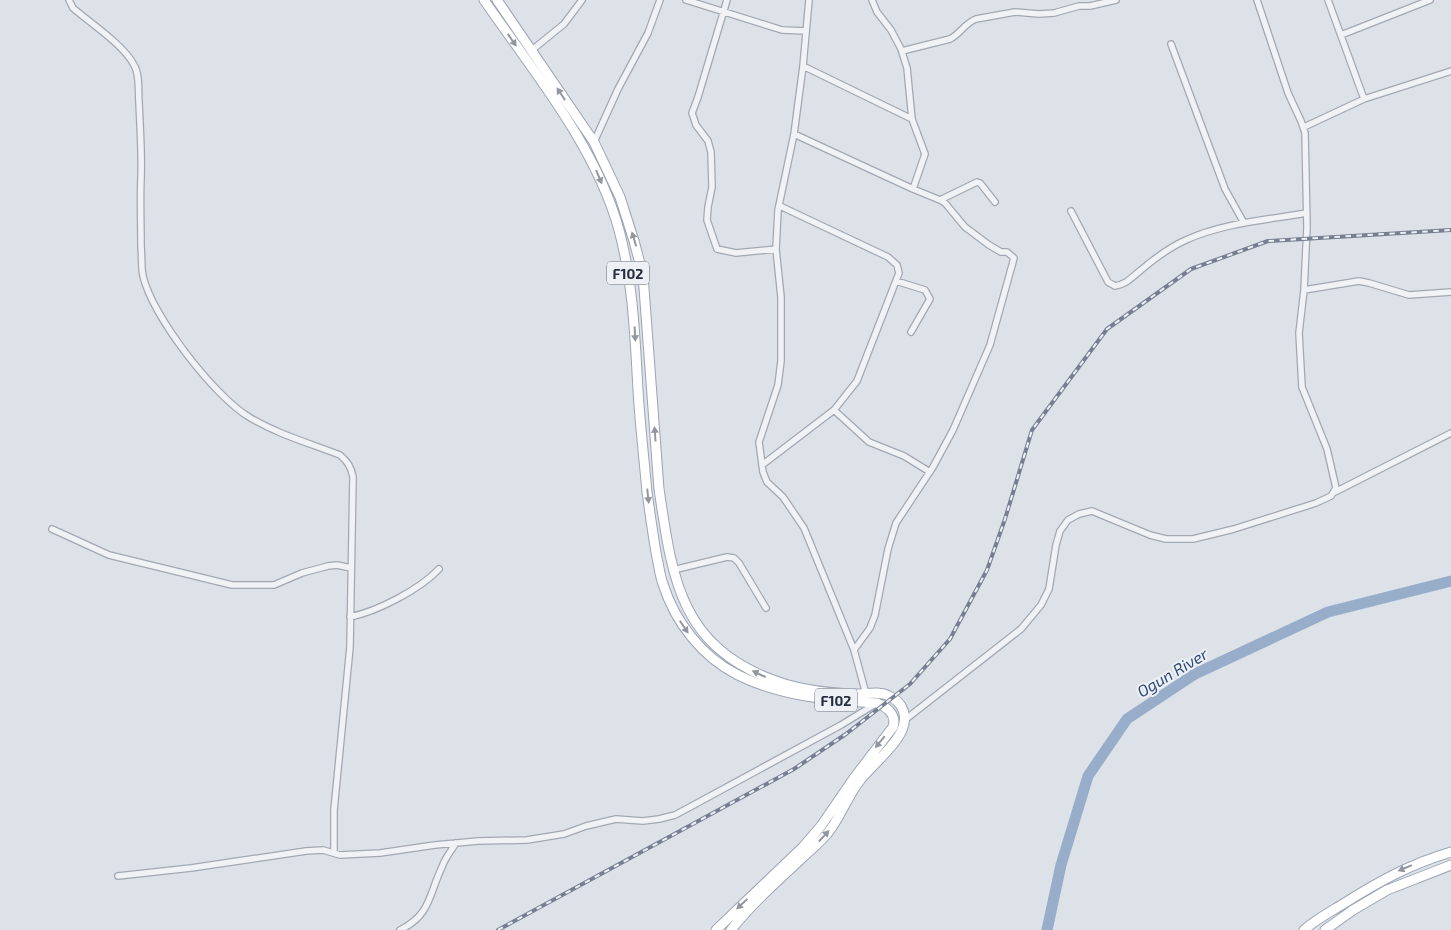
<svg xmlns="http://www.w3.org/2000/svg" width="1451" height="930" font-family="'Exo 2',sans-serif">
<rect width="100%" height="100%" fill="#dde1e8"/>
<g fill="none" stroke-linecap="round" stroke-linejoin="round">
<!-- river -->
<path stroke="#97adc9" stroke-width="11" d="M1047,930L1061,865L1088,776L1127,719L1195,674L1328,612L1451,581"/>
<!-- minor casing -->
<g stroke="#a2a8b2" stroke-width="8">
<path id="minor" d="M69,0L73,8C90,23 124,45 134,65C140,75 138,90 139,102C140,127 142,152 141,178C140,201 141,223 141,246C142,256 141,267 143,276C152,316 214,396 249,417C277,434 309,443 340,455C348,462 351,467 353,477L350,647L334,810V853
M686,0L782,30L806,31
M727,0L698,97L692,113L696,125L708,141L711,152L712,187L708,207L707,220L717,249L736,253L776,249
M809,0L803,66L794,134L778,210L776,249L781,297V361L778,385L759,442L763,472L767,482L783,497L804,528L854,650L866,694
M872,0L877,12L891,30L901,49L907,68L912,119L925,154L913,189
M1328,0L1364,99
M1341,35L1430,0
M1171,44L1225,189L1244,223
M532,50L564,24L582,0
M902,51L950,39C960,34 965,23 976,19L1015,12L1039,14L1054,13L1079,6H1090L1116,0
M803,66L912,119
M1304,127L1364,99L1451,71
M794,134L913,189L940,200L945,203L965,227L989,245L1001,252H1007L1014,258L990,345L953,430L933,467L896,523L888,549L875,615L870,628L854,650
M594,142L618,89L648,33L660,0
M940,200L977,182L980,183L995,202
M1071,211L1108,282L1115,286C1127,284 1132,277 1141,270C1154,259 1170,247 1186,240C1223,223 1267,220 1306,213
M896,281L925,290L930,299L911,332
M1304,290L1359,281L1369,283L1409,295L1451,292
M834,410L869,442L904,456L930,472
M762,465L834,410L857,381L899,273L897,265L888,257L780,206
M1335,492L1451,433
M52,529L109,555L232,585H274L302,573L328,566L337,565L351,568
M673,570L727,557L734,558L739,563L766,608
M350,617C378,611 419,590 439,569
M906,719L1021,629L1041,605L1049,589L1056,545L1060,531L1068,520L1079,514L1092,511L1150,535L1166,539H1193L1234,529L1316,503L1331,496L1336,488L1327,449L1302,387L1299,333L1304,290L1307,227L1305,133L1301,121L1288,93L1257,0
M118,876L191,868L306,851L323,850L340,855L380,853L435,845L478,841L527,840L564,834L586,826L616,819L643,821L659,819L675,815L690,807L841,725L877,703
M400,930C431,915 429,894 442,867C445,858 451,851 456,843"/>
</g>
<!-- primary casing -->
<g stroke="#9ca5b4" stroke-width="11">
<path id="primary" d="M484,0C533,71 596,146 619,230C633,282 635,336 638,390C640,424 644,458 647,492C650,514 653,536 657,558C659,567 660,576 663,584C675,622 702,657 738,675C780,696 831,701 877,703C887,707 897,715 893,727L854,778L821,826L803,847L716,930
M497,0L594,142L620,197L634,241L643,275L659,489C672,576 679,645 773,680C796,689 827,693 852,694C864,695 878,690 889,696C903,702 908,716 902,730C896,745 872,766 861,779C847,796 841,817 827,834C820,842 811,850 803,857C778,881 752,903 731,930
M1304,930C1315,920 1330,912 1343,904C1378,882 1410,864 1451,852
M1325,930L1353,910L1387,890L1451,865"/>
</g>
<!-- minor -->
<use href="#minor" stroke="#f0f2f6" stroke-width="5.5"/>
<!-- primary -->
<use href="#primary" stroke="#fff" stroke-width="9"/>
<!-- rail casing -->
<g stroke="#767f91" stroke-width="4">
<path id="rail" d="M498,930L794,769L846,734L910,684L950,639L987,570L1005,519L1032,430L1107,329L1191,269L1268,241L1451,230"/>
</g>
<!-- rail -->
<use href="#rail" stroke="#edf0f5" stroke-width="2" stroke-dasharray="5.5" stroke-linecap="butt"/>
</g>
<!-- one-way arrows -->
<defs><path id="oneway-solid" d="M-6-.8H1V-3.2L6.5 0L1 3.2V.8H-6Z" transform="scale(1.25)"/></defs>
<g fill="#92969e">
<use href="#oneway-solid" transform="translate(512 40) rotate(55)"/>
<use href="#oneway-solid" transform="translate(561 94) rotate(-123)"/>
<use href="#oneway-solid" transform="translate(599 177) rotate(67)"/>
<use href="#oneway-solid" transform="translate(634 239) rotate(-107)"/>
<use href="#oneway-solid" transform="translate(635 334) rotate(87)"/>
<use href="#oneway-solid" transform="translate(655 434) rotate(-94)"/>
<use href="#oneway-solid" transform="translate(648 496) rotate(84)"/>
<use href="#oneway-solid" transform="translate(684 627) rotate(56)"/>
<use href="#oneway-solid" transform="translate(759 674) rotate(-155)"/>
<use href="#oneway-solid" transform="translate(880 742) rotate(129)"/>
<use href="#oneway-solid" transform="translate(824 836) rotate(-47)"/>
<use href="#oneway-solid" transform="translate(1405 868) rotate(157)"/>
<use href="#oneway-solid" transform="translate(742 904) rotate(137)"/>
</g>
<g text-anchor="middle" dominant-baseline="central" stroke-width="4" stroke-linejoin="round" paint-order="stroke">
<!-- shield labels -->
<g fill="#edf0f5" stroke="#626875" stroke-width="1">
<rect x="607" y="261.5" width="42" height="23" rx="4"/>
<rect x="815" y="688.5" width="42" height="23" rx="4"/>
</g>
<g font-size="14" font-weight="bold" fill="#262e3e">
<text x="628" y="273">F102</text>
<text x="836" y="700">F102</text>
</g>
<!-- water labels -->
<g font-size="16" font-style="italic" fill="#2f4b73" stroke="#edf0f5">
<text transform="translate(1172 672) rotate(-31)">Ogun River</text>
</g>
</g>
</svg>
